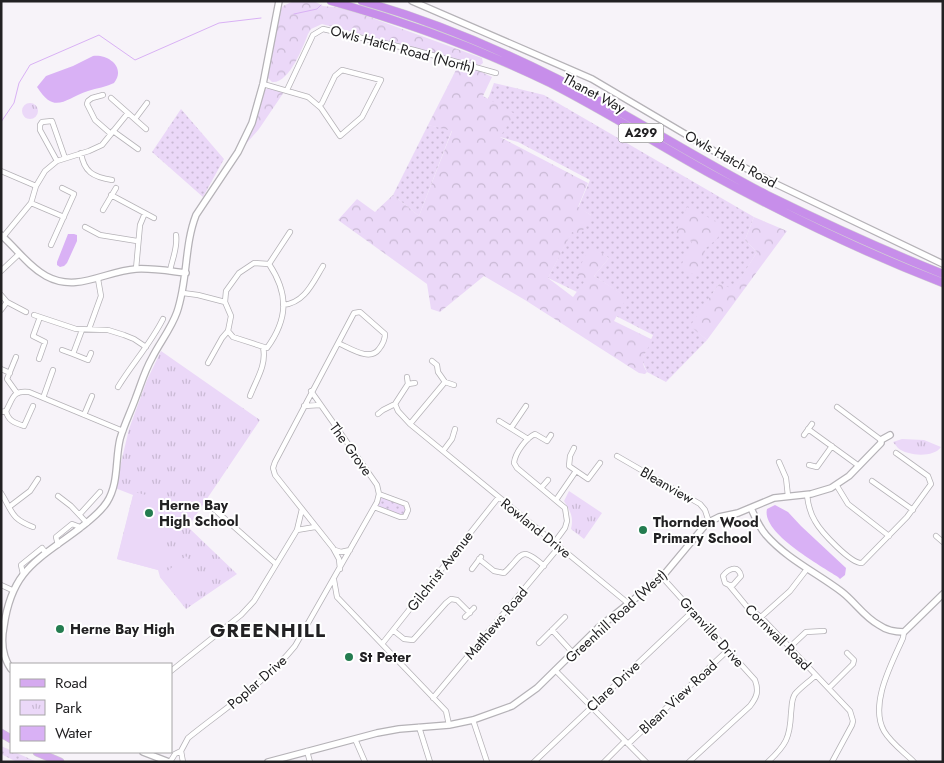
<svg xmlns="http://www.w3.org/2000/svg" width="944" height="763" font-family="Jost,sans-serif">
<defs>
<pattern id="grass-dots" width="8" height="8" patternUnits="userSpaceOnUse" patternTransform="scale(1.25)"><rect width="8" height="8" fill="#ebd8f8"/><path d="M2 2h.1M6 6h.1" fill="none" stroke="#c9b9d4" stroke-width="1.8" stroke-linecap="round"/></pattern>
<pattern id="forest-crowns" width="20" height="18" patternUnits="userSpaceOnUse" patternTransform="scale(1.25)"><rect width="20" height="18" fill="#ebd8f8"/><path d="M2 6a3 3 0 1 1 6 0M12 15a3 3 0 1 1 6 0" fill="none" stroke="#c9b9d4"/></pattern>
<pattern id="park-tufts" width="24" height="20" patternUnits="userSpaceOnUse" patternTransform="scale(1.25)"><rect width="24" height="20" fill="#ebd8f8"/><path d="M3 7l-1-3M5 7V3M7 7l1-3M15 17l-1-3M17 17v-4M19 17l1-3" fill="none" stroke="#c9b9d4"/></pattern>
</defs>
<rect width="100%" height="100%" fill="#f7f3f9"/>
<!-- grass -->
<path fill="url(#grass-dots)" d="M494,83L544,95L754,217L745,240L757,252L734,290L719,284L691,326L707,340L666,382L647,372L642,360L653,335L616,316L626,297L594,276L609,258L590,248L585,282L577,292L548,278L572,231L591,215L578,208L590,180L518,142L500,137L488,99Z
M181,109L224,159L203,197L152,152Z
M428,125L452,130L419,216L393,195Z
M379,494L408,507L405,517L374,507Z
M1,746L37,762H17L1,754Z"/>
<!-- forest -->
<path fill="url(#forest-crowns)" d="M294,1H314L323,6L342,8L361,14L482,58L483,63L479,66L475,65L322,24L311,29L308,34C303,47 289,84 272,82L267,77L280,10L283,6Z
M460,62L492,77L483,96L515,114L500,137L588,183L578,207L591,215L580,236L572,232L548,278L573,297L584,282L576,274L590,247L609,258L594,276L627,297L614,321L653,340C646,352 638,359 647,372L645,374L639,373L525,300L484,276L440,312L431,309L427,284L338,220L357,199L375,212L393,195L419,216L452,131L428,125Z
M268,88L284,92L259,129L244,146H243L261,93Z
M687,207L724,225L717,239L706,248L697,276L680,268L692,242L675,234Z
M754,217L787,231L707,340L690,326L719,284L734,289L757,252L745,240Z"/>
<!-- park -->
<path fill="url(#park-tufts)" d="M22 111a8 8 0 1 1 16 0a8 8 0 1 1-16 0Z
M161,351L260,420L188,527L237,574L186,609L160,577L158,570L117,559L133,495L115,488L129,429L147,380Z
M902,439L924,440L941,447C934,458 907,456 898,448C898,448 893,442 893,442Z
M569,491L602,513L584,539L571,529C574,516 570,511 564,501Z"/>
<!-- pitch -->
<path fill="#ebd8f8" d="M134,492L175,502L158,570L117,559Z
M186,556L202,576L176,596L160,577Z"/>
<!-- water -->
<path fill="#d9b1f5" d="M93,56C109,54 126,68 114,83C106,87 97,88 88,91C64,99 55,115 37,87L46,76L73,66Z
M68,234H74L77,235V241L67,263L64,266L60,267L57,265V262Z
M775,505L788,512L801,526L846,568L845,575L840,579L838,577C820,565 761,533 767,509Z"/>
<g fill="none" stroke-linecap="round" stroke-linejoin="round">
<!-- stream -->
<path stroke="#d9b1f5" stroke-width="1" d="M294,14L317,9L321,5
M1,122L14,103L19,83L30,65L99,35L135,60L219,23L261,18"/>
<!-- minor casing -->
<g stroke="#b5b2b7" stroke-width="6">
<path id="minor" d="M263,84L308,97L321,108L340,136L362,117L381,80L342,70L335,76L322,103L319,106
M287,90L313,35L323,29L414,50L496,73
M103,95L92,98L88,101L87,104L95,120L111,134
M111,98L146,129
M135,119L147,103
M113,131L138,149
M81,153C84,172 93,177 112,180
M57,161L40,130V125L42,122L52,121L65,158
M1,171L36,186
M111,195L154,218
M31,203L64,217
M103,210L116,188
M85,227L100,235L137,241
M3,237L31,203L36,186L45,171L57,161L89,151L102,145L128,113
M51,245L74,194L62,188
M254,263L269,264C289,294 288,319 267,348L233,337L228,331L231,316L225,302L226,291L239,273Z
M269,264L290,232
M136,269L140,225L145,213
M1,271L19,254
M170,271C172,259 178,248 176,235
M183,293L198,295L225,302
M1,295L7,302L26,312
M283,305C305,303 313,282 323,266
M1,310L7,302
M34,315L76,329L108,330L124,335L134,339L146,347
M89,329L101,296L98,279
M338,343C350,348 370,362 379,349C383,344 385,340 385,334L360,312L354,313L275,462L273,468L275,475L333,548L339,559L340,569
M62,350L73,354L82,330
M73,354L88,360L91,353
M16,357L7,379L17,393
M39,359L45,342L33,336L40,317
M208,363L222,338L228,331
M1,369L10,373
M445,382L454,385
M408,384L415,383
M118,387C132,364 151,343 163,319
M250,396C256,380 267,365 263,347
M43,398L53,370
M395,404L398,411L410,424L629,604
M304,406L320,405
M837,407L881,440
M6,411C8,421 15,423 24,426L33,406
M1,412L6,411C13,399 12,390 29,392L123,431
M378,414L383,410L395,404L408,384L407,377
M84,415L92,396
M499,421L528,439
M410,424L445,382L438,372L437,365L432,361
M511,428L526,406
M808,429L859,466
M551,435L547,441L535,434C526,438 515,453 514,463L517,468L565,508L567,521L565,528L554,543
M804,435L812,424
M574,448L570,456L569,466L588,479L600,463
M443,451L452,439L455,429
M617,456L700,504L705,510L709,522
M779,462L786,478L788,496
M809,465L817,467L832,446
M872,481L913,510
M837,486L848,504L889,536
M541,488L548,480
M1,493C13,512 10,518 33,527
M807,495C808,504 810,513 815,521C821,532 851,564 862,563L907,517L931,484L928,476L896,453
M58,496L71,506L87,523
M556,500L576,471
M206,502L276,564
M9,507L30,491L38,479
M374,507L400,517H405L408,510L406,504L379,494
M80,514L100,492
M297,530L315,527
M936,536L943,542
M58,545L56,537L72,524L80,527
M335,550L341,552L350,550
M479,559L494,571L504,573C523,556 519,544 544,566
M472,569L481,557
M23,574L21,565L42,548L46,553
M662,577L755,680C759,691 757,697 750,706L689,762
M334,580L337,597L446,711L449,725
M1,585L12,590
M729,585H733L741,576C738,564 728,569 723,576L725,583L729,585L748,608L761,617L850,711L853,721L852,725L832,762
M465,617L474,608
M761,617L790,591L807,569
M552,630L573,653
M394,631L404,639L413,640L446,603L451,599L457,600L470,613
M904,632L903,638C892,663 869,704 884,731C891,743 904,752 914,762
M539,643L565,617
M382,644L498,498
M790,647L806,632L824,631
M555,670L646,762
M171,671L241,615L254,601L297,530L302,509
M829,688L853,664L854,660L847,653
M433,698L559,547
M473,720L487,762
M419,727L430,762
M355,739L365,762
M628,744L728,650
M181,751L183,762
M307,751L310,762
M170,762L175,754L181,751L188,738C225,708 265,683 295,646L377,502L379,494L377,485L311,391
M534,762L693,611
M604,762L625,741
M768,762C786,745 790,738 791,713C792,707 791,700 795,694C801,687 810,681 816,675"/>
</g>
<!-- tertiary casing -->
<g stroke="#b5b2b7" stroke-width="8">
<path id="tertiary" d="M412,1L592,79L724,157L776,184L943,264
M1,235C17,249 28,266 46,276C77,293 105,271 136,269C152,268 169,271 186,273
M751,508C755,517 759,527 766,535C787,559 817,573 842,592C855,602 864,617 879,625C886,630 895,632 904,632L943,594
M11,669C2,656 1,641 4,626C12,569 38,560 80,528C90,520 100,513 107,502C119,483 115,460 120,439C124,425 131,411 136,397C141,384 145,370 152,358C160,342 171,329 177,312C188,280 184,246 196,215L238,152L252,123L263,84L279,1
M143,752L169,762
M268,762L377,733L399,729L449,725L473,720L512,706L537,688L598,628L662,577L707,523L719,517L738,513L774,498L811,494L831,488L849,476L881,443V440L890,435"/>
</g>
<!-- primary casing -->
<g stroke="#d3d3d3" stroke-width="9">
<path id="primary" d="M1,733L11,739
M37,752L60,762"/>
</g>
<!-- trunk casing -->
<g stroke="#d3d3d3" stroke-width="9">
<path id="trunk" d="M331,1C406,22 480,49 550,83C605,111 657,144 711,174C786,215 863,252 943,283
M362,1C447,25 531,63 609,106C661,135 713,167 767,195C824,223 883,250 943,274"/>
</g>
<!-- minor -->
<use href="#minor" stroke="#fff" stroke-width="4.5"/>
<!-- tertiary -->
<use href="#tertiary" stroke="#fff" stroke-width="5.5"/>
<!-- primary -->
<use href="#primary" stroke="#d5aaef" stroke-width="8"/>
<!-- trunk -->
<use href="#trunk" stroke="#c78eea" stroke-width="8"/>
</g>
<!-- markers -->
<g fill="#247c50" stroke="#fff" stroke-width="2">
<circle cx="149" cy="513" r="5"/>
<circle cx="643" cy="530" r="5"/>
<circle cx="60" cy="629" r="5"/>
<circle cx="349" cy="657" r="5"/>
</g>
<g text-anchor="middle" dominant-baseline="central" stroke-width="4" stroke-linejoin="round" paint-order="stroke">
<!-- shield labels -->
<rect fill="#fff" stroke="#646465" stroke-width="1" x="618.5" y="123.5" width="45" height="19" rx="4"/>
<g font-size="12" font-weight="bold" fill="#222123">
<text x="641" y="133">A299</text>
</g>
<!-- street labels -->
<g font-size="14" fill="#222123" stroke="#fff">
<text transform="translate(403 49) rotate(15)">Owls Hatch Road (North)</text>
<text transform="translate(594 93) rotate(28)">Thanet Way</text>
<text transform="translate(731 159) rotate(29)">Owls Hatch Road</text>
<text transform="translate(351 449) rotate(54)">The Grove</text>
<text transform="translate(667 485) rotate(30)">Bleanview</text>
<text transform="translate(536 528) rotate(39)">Rowland Drive</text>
<text transform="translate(440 571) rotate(-52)">Gilchrist Avenue</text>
<text transform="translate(616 616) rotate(-42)">Greenhill Road (West)</text>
<text transform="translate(496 623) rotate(-50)">Matthews Road</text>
<text transform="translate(712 632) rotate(48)">Granville Drive</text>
<text transform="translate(778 637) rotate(45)">Cornwall Road</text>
<text transform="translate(257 682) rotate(-41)">Poplar Drive</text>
<text transform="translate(613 686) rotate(-43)">Clare Drive</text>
<text transform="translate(678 697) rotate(-43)">Blean View Road</text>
</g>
<!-- poi labels -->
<g font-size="14" font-weight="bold" fill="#222123" stroke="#fff" text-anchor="start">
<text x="159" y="505">Herne Bay<tspan x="159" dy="16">High School</tspan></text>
<text x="653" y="522">Thornden Wood<tspan x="653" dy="16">Primary School</tspan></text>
<text x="70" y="629">Herne Bay High</text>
<text x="359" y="657">St Peter</text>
</g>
<!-- district labels -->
<g font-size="19" font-weight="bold" letter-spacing="1" fill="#222123" stroke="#fff">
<text x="268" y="630">GREENHILL</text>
</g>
</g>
<!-- border -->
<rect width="944" height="763" fill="none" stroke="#222123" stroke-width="5"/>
<!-- legend -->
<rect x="10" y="663" width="162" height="90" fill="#ffffff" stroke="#a7a6a7"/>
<rect x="20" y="679" width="25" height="8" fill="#d5aaef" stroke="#a7a6a7"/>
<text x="55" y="688" font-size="15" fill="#222123">Road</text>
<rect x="20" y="700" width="25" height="15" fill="url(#park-tufts)" stroke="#a7a6a7"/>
<text x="55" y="713" font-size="15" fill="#222123">Park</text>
<rect x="20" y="726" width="25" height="15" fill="#d9b1f5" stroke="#a7a6a7"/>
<text x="55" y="738" font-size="15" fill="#222123">Water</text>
</svg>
